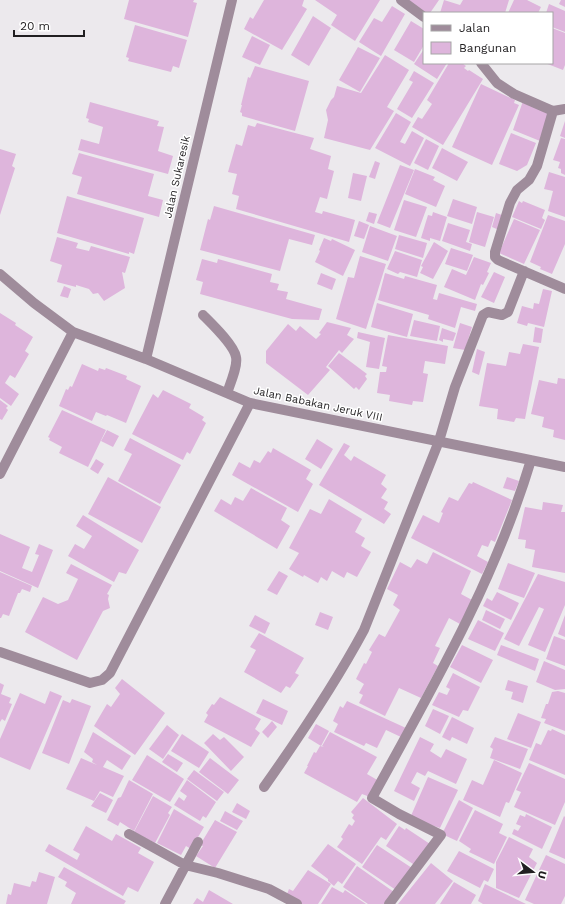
<svg xmlns="http://www.w3.org/2000/svg" width="565" height="904" font-family="'Work Sans',sans-serif">
<rect width="100%" height="100%" fill="#ece9ed"/>
<!-- building -->
<path fill="#deb5dc" d="M129,0H194L193,2L197,3L188,37L124,19Z
M264,0H304L302,6L307,9L282,50L244,29L250,17L253,19Z
M315,0H380L355,41L331,25L337,15Z
M408,0H439L430,13H424Z
M444,0L460,5L463,0H509L505,13H440Z
M514,0H527L541,7L538,13H508Z
M561,0H565V7L559,4Z
M549,4L565,11V32L552,27V13H546Z
M392,6L405,14L381,56L359,42L374,18L382,22Z
M313,16L331,28L309,66L291,55Z
M411,21L424,29V45L414,62L394,50Z
M135,25L187,40L179,68L173,66L171,72L128,61L129,58L126,57Z
M552,28L565,33V65L563,70L545,63H552Z
M252,36L270,45L260,65L242,57Z
M358,47L380,58L360,92L339,80Z
M424,49V63H447L437,79L414,64Z
M385,55L409,70L387,107L394,111L370,150L324,138L328,120L326,110L331,100L334,97L337,86L361,93Z
M449,63H462L466,66L464,68L468,71L469,70L483,79L443,145L412,127L418,117L422,119L432,104L427,100Z
M255,66L309,81L295,131L242,116V113L240,112L242,105H241L248,77L250,78Z
M414,71L434,83L412,118L397,109L413,82L409,80Z
M481,84L515,100L514,103L519,105L492,165L452,147Z
M523,101L549,112L540,141L513,130Z
M90,102L159,121L157,126L164,127L158,151L173,156L168,174L78,150L81,139L99,144L103,127L88,122L89,119L86,118Z
M396,113L411,122L400,142L405,144L412,131L424,138L410,166L375,148Z
M565,121V138L560,136Z
M257,123L314,138L310,149L331,156L328,169L334,171L327,199L320,197L315,212L322,214L323,211L355,220L349,242L236,209L239,196L232,194L237,174L228,172L236,144L242,146L248,125L255,127Z
M511,133L536,143L527,165L517,171L499,164Z
M561,138L565,139V175L561,173V169L558,168L560,162L553,160Z
M426,139L439,146L428,170L414,163Z
M442,148L468,162L457,181L432,168Z
M0,149L16,154L12,166L15,168L0,215Z
M79,153L154,174L148,196L163,200L159,217L77,194L82,177L72,174Z
M375,161L380,163L375,179L369,177Z
M400,165L414,170L390,228L377,223Z
M415,169L435,177L433,180L445,186L436,207L405,194Z
M549,172L565,177V217L548,211L553,191L544,189Z
M353,173L367,176L361,201L348,198Z
M67,196L144,218L134,254L129,252V254L57,233Z
M453,199L477,207L472,224L447,216Z
M404,200L427,207L416,237L394,230Z
M519,201L522,203L523,201L545,210L542,218L545,220L541,229L512,217Z
M214,206L315,235L312,245L289,239L280,271L200,250L208,219L210,220Z
M369,212L377,214L374,224L366,221Z
M433,212L447,217L440,241L430,238V241L421,238L428,215L432,216Z
M477,212L494,217L485,247L469,242Z
M496,213L505,216L499,230L492,227Z
M548,215L565,221V244L552,274L540,269L541,267L530,262Z
M514,219L540,230L524,264L499,253Z
M359,221L369,225L364,239L354,236Z
M448,223L470,230L466,242L472,244L470,251L442,241Z
M370,226L397,236L388,261L362,252Z
M399,235L427,243L423,258L395,249Z
M57,237L78,243L76,248L89,251L91,246L130,257L125,273L122,272L125,288L104,301L98,293L93,294L89,289L76,285V287L57,282L62,265L50,261Z
M324,238L331,241L332,239L355,250L343,276L315,262L320,251L319,250Z
M434,242L448,251L433,279L420,273L423,267L421,266Z
M451,248L473,255L467,271L445,264Z
M395,251L422,260L417,277L400,272L398,274L387,269Z
M360,256L386,264L366,329L336,319L348,277L354,278Z
M474,257L491,263L487,272L489,273L483,285L481,284L475,300L444,287L452,269L466,275Z
M202,259L217,263L218,259L272,274L270,282L279,284L277,290L288,292L286,299L322,309L319,320L292,319L200,294L203,282L196,280Z
M494,272L505,277L494,303L481,297Z
M321,273L336,279L332,290L317,284Z
M385,273L404,279L405,276L437,285L433,299L437,300L439,293L477,304L475,311L461,307L455,328L428,319L429,315L378,300Z
M64,286L71,289L68,298L60,296Z
M543,289L552,291L544,327L528,323L527,326L517,323L522,306L533,309L534,303L539,304Z
M377,303L413,314L407,337L371,327Z
M0,313L16,323L15,325L33,337L25,351L29,354L15,378L10,375L5,383L19,394L11,406L0,398Z
M414,320L440,326L437,341L410,336Z
M327,322L351,328L347,335L354,339L342,353L339,350L326,367L330,370L308,395L266,363V351L288,324L296,331L300,326L316,339L321,334L319,333Z
M460,323L472,327L465,350L453,348Z
M535,327L543,329L541,343L533,342Z
M442,328L456,333L453,341L443,339V342L439,340Z
M358,332L385,338L379,369L366,367L370,342L357,338Z
M388,335L448,346L445,364L425,361L423,373L428,374L423,402L413,401L412,405L389,401L390,395L377,393L380,372H386L387,367L382,366Z
M523,344L539,347L525,419L516,418L514,422L497,419L498,409L479,406L487,363L506,366L509,352L520,354Z
M477,349L485,352L479,375L472,372Z
M339,353L367,374L365,376L367,379L359,390L356,387L354,389L328,366Z
M82,364L98,371L99,368L105,370L106,368L127,376L126,379L141,386L126,423L107,415L106,416L96,412L92,421L59,406L66,389L68,390L70,386L72,387Z
M558,378L565,379V440L553,437L554,430L542,427L544,417L531,414L539,380L557,384Z
M163,390L191,404L189,408L204,417L202,420L206,423L190,454L187,452L183,460L132,434L153,394L158,398Z
M0,400L8,406L6,408L8,410L2,420L0,419Z
M62,410L106,430L88,467L59,453L62,447L49,440L50,438L48,437Z
M107,430L119,436L113,447L101,441Z
M130,438L181,465L160,504L118,481L132,454L124,450Z
M317,439L333,449L321,469L305,459Z
M344,443L350,446L344,455L351,461L354,456L386,475L381,484L387,489L381,498L388,502L384,509L391,514L384,524L319,485Z
M273,448L311,470L306,479L313,484L298,512L232,475L239,462L250,468L254,460L260,463L268,451L271,453Z
M96,459L104,464L98,474L90,469Z
M108,477L161,507L142,543L88,514Z
M507,477L519,481L515,491L503,488Z
M473,482L512,500L495,542L491,540L488,547L482,545L477,556L488,562L482,574L411,538L423,515L439,523L443,513L441,512L449,497L458,501L469,483L472,484Z
M251,488L287,508L281,520L290,526L277,549L214,511L221,499L231,505L235,497L243,501Z
M329,499L362,519L355,532L365,538L361,546L371,552L357,577L347,572L344,578L332,571L327,581L321,577L318,583L304,575L303,577L289,569L299,553L289,548L310,509L321,514Z
M543,502L563,505L561,512H565V573L532,567L535,550L525,548L526,540L518,539L525,507L542,510Z
M83,515L139,550L126,574L119,572L114,582L68,556L75,544L84,549L92,536L76,526Z
M0,534L30,547L22,568L32,572L39,555L35,554L39,544L53,550L38,588L0,571Z
M433,552L471,571L461,594L472,600L460,624L449,618L435,646L440,648L433,663L438,666L421,698L399,688L385,716L359,703L363,695L359,693L364,684L356,679L364,663L366,664L372,652L369,650L379,634L385,637L400,610L393,605L398,595L387,589L400,562L411,568L417,559L427,564Z
M508,563L535,573L524,598L498,589Z
M71,564L112,585L107,594L109,595L108,599L110,608L103,611L77,660L25,632L43,597L58,604L68,600L78,579L66,573Z
M279,571L288,576L277,595L267,590Z
M0,572L32,586L30,592L22,589L20,593H18L9,616L3,614L1,618H0Z
M538,574L565,582V605L545,652L528,645L544,609L539,607L519,646L504,639Z
M497,592L519,603L511,620L483,606L487,598L492,601Z
M486,610L505,619L500,629L482,620Z
M320,612L333,617L328,630L315,625Z
M255,615L270,623L265,634L249,626Z
M565,615V637L558,634Z
M478,620L504,633L495,651L468,639Z
M259,633L304,658L295,673L299,675L290,688L286,686L281,693L244,672L256,650L250,647Z
M554,636L565,640V666L546,659Z
M462,645L493,660L481,683L450,667Z
M501,645L539,659L535,671L497,655Z
M544,661L565,670V689L555,690L536,682Z
M453,673L480,687L468,711L463,710L459,717L432,705L439,692L447,695L450,689L446,687Z
M122,679L165,713L135,755L94,726L107,704L111,707L120,694L115,688Z
M508,680L528,686L523,703L511,699L513,692L505,690Z
M0,683L4,685L1,694L11,698L9,703L12,704L5,721L2,719L0,722Z
M50,691L62,696L30,770L0,757V739L20,693L45,704Z
M558,691L565,693V731L544,723L546,719L541,718L546,704H548L552,692Z
M220,697L261,719L255,729L260,733L251,747L204,722L208,715L206,713L212,704L214,705Z
M72,699L91,706L69,764L42,753L63,700L70,703Z
M263,699L288,711L282,725L256,713Z
M347,701L406,728L401,737L386,730L377,748L366,743L364,746L334,732L338,724L333,721L340,706L343,708Z
M433,709L449,716L440,734L425,726Z
M518,713L541,722L531,748L507,739Z
M452,717L474,728L467,744L452,737L450,741L442,737Z
M272,721L277,727L268,738L262,732Z
M316,724L329,731L321,746L308,738Z
M167,725L179,735L163,759L149,749Z
M552,729L565,735V775L529,760L536,743L541,745L548,730L551,731Z
M93,732L131,756L122,770L107,760L103,767L124,776L113,797L100,791L94,801L66,789L81,758L97,765L92,762L93,759L84,752Z
M330,732L377,757L367,774L379,781L370,797L362,794L357,802L304,773L308,766H307L314,752L316,753L320,746L324,747L322,746Z
M182,734L209,752L199,768L171,751Z
M213,734L220,740L224,737L244,757L231,771L204,743Z
M420,737L434,744L430,751L441,758L446,749L467,759L456,784L428,771L425,776L417,772L411,783L420,788L414,801L394,791Z
M495,737L528,749L520,769L490,758L493,749L490,747Z
M168,754L183,763L177,772L162,762Z
M147,755L184,779L170,802L132,780Z
M210,758L239,780L228,794L199,772Z
M494,760L522,773L509,803L506,802L500,817L463,800L472,780L483,785Z
M529,763L565,779V802L555,825L514,807L521,792L516,790Z
M194,770L224,792L217,801L187,779Z
M428,777L458,790L440,828L410,818Z
M129,780L153,794L134,831L120,822L118,826L107,820L118,798L121,797Z
M187,780L216,802L206,818L203,816L200,821L174,805L179,797L184,801L187,796L180,791Z
M100,793L113,800L106,813L91,806Z
M153,796L172,807L168,813L170,815L155,843L134,832Z
M363,798L397,824L386,840L381,837L362,864L337,847L343,839L341,837L349,824L352,826L355,821L352,818L354,815L351,812Z
M459,800L473,808L457,841L442,834Z
M237,803L250,811L246,819L232,812Z
M174,809L204,827L191,849L186,846L181,855L157,843Z
M475,810L503,824L499,833L507,837L494,864L469,852L471,849L459,841Z
M225,811L243,821L237,830L220,821Z
M526,814L552,827L542,849L512,834L514,829L518,831L521,826L516,824L520,815L525,817Z
M564,816L565,817V859L549,852Z
M215,820L237,832L215,868L196,856L203,846L200,845Z
M86,826L112,841L116,834L141,848L138,853L154,862L138,892L128,887L123,896L45,851L49,844L77,860L80,854L73,850Z
M399,826L405,830L406,828L430,844L416,866L386,846Z
M509,837L533,849L529,857L537,863L519,898L496,888V862Z
M328,844L356,864L342,884L338,881L334,886L328,881V879L311,866Z
M377,845L412,868L396,890L362,867Z
M459,851L494,869L488,882L484,880L480,888L447,871Z
M546,855L565,864V896L561,904H534L525,900Z
M431,863L453,881L435,904H398Z
M357,866L394,892L386,904H368L343,887Z
M64,867L126,901L124,904H71L76,893L65,886L67,882L58,877Z
M308,870L331,884L318,904H302L287,894L289,889L293,891Z
M39,872L55,877L47,904H6L8,894L11,895L14,883L30,887L32,881L36,882Z
M454,882L476,895L471,904H440Z
M485,884L526,904H483L478,901Z
M332,887L343,893L345,890L366,904H321Z
M209,890L233,904H193L197,898L203,902Z"/>
<g fill="none" stroke-linecap="round" stroke-linejoin="round">
<!-- minor -->
<path stroke="#9f8c9b" stroke-width="10" d="M401,0L424,17
M481,63L497,83L514,94L553,111L537,166L529,180L517,190L510,203L495,252V257L498,260L565,289
M553,111L565,109
M0,274L34,303L73,332L146,359L250,403L565,467
M203,315C212,324 234,345 236,357C238,366 230,384 227,393
M146,359L232,0
M0,474L73,332
M0,652L90,683L102,680L110,673L250,403
M264,787C300,736 335,684 364,630L439,441L455,387L483,315L488,312L502,315L508,312L524,271
M129,834L185,865L218,873L269,889L297,904
M165,904L198,842
M389,904L441,835L399,814L372,798C432,689 495,580 531,460"/>
</g>
<g text-anchor="middle" dominant-baseline="central" stroke-width="3" stroke-linejoin="round" paint-order="stroke">
<!-- street labels -->
<g font-size="11" fill="#211f21" stroke="#fff">
<text transform="translate(177 177) rotate(-77)">Jalan Sukaresik</text>
<text transform="translate(318 404) rotate(12)">Jalan Babakan Jeruk VIII</text>
</g>
</g>
<!-- legend -->
<rect x="423" y="12" width="130" height="52" fill="#ffffff" stroke="#a6a5a6"/>
<rect x="431" y="25" width="20" height="6" fill="#9f8c9b" stroke="#a6a5a6"/>
<text x="459" y="32" font-size="12" fill="#211f21">Jalan</text>
<rect x="431" y="42" width="20" height="12" fill="#deb5dc" stroke="#a6a5a6"/>
<text x="459" y="52" font-size="12" fill="#211f21">Bangunan</text>
<!-- north arrow -->
<g transform="translate(533 872) rotate(106)" stroke="#ffffff" stroke-width="3" paint-order="stroke">
<path d="M0-3L7 15L0 10L-7 15Z" fill="#211f21"/>
<text y="-6" font-size="11" font-weight="bold" text-anchor="middle" fill="#211f21">U</text>
</g>
<!-- scale -->
<path d="M14 30v6h70v-6" fill="none" stroke="#211f21" stroke-width="2"/>
<text x="20" y="30" font-size="12" fill="#211f21" stroke="#ffffff" stroke-width="3" paint-order="stroke">20 m</text>
</svg>
